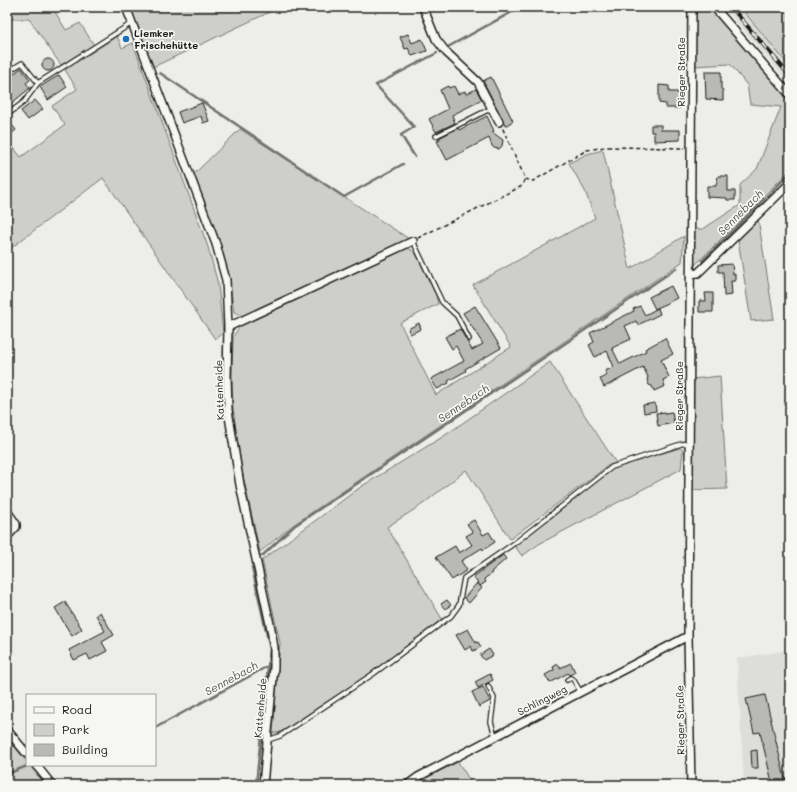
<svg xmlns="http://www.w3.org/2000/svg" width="797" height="792" font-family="Mali,sans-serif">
<rect width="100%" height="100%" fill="#edede9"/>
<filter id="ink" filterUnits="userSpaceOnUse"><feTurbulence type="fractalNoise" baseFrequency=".025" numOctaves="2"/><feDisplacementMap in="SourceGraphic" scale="8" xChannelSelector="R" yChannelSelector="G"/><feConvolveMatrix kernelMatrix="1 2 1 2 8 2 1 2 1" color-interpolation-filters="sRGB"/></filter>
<g filter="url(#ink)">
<!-- built -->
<path fill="#ddddda" d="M724,7H740L790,67V84Z
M790,650V785H744L737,658Z"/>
<!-- green -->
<path fill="#cececb" stroke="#757574" d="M7,7H52L66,30L80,23L94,45L61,65L29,19H11L7,27Z
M130,7H273L274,10L153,67Z
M695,7H709L790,98V169L789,171L693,267V229H703L740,205V185L757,169L781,107L750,104L747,85L730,64L694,66Z
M740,7H790V67Z
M117,36L122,48L133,43L208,247L218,284L223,333L215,339L103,178L7,251V153L14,148L21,157L65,125L52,106L77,89L65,70Z
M240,129L409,239L244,317L234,312L228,271L193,175Z
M603,150L630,269L684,236L682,262L293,525L260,552L242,471L233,409L232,376L233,337L241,324L400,248H408L415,252L436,295L438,304L400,323L436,395L511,347L473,285L595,218L585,191L569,163L587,154Z
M758,218L774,319L751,321L738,240Z
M550,362L616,463L609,465L510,539L466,470L423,504L387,527L442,619L371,673L284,730L278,733H273L280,643L262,560L362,486L444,436Z
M720,376L727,489L691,490L692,379Z
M680,448L683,450L681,469L539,544L522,556L514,545L613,468Z
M7,737L27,762V765H29L45,785H7Z
M458,762L473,785H415L420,781Z"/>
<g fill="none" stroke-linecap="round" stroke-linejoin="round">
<!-- stream -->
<path stroke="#6f6f6d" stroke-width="2.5" d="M446,48L521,7
M160,73L344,197L403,164
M415,157L401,135L414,127L376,85L437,53
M702,261L790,173
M262,556L294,526L677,268
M155,728L268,666L270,649L252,567
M7,774L27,766
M256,785L268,667"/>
</g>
<!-- building -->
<path fill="#b9b9b6" stroke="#1c1c1c" d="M408,34L412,43L422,39L427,51L412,56L408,48L405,49L400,37Z
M42 65a6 6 0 1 1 12 0a6 6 0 1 1-12 0Z
M21,68L30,80L26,83L30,88L7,107V79Z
M705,72H721V89L723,90V100L706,99Z
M59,75L67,87L48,100L40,87Z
M491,77L513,121L505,126L503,120L483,81Z
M659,85L669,86V92H678V94H680V108H666V104L659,103Z
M448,86L449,88L454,86L458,94L465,91L466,94L476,89L482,100L452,115L455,123L436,132L429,119L448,109L440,90Z
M35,100L43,109L28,120L21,111Z
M202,103L209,121L203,123L201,116L182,123L178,112Z
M487,116L494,131L492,132L503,140L502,146L499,149L494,148L492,146L489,138L447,160L437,141L440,140L439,138L458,128L459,130Z
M7,119L16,130L7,137Z
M651,125H661V130H680V140L654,141V132H651Z
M718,176H728V191H735V200H727V198L707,197V186H716Z
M732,264L733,274H735V281H731L732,295L724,296L723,272H718V265Z
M671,286L677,298L655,309L649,297Z
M705,293H713V312H699V301H706Z
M475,306L501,348L465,369L466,371L448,381L449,383L437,389L431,379L464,361L456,346L452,349L445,337L460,329L472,350L483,344L463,313Z
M640,306L645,315L658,308L660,314L638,325L636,321L625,326L631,339L612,348L620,364L646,351L645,349L665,338L673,354L661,360L669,377L663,380L665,386L654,391L652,386L649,385L647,380L648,377L643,367L604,387L600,379L607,375L605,371L614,367L607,351L595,357L589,345L594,342L590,333L634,311L633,309Z
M419,323L421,329L410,334L408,329Z
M655,403L656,411L644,413L643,405Z
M665,412V413L672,412L674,423L658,426L656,413Z
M474,520L483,535L489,532L495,542L483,550L482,548L461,561L467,570L452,580L436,557L455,546L459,553L472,545L466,536L473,532L467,524Z
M503,555L506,559L491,572L492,573L484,579L486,582L480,586L482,588L469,603L464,598L477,583L480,586L473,577Z
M447,600L451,605L445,609L441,604Z
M65,602L82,629L72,636L55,608Z
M100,612L114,635L102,642L107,651L90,660L87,654L74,660L69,650L105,631L96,615Z
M468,629L476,643L478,642L481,647L473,651L471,646L465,650L456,635Z
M489,649L493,655L484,660L480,655Z
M571,663L575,672L570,675L568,673L550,683L545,675L554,670L553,667L558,664L560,668Z
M490,674L493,680L478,688L475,682Z
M483,687L490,701L479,707L472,692Z
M765,695L785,779H787L789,785H771V783L776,781L772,782L760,732L754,733L746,699Z
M757,750L758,768H752L751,751Z"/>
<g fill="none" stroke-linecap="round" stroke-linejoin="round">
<!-- service casing -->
<g stroke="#1c1c1c" stroke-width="6">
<path id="service" d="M7,72L22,63L38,83
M7,115L24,102L38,83L132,23
M436,136L492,108
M413,241L442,302L457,316L469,339
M567,680L570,678L573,679L580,691
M488,686L494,698L491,722L495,736
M268,740L280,736L373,674L451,616L459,605L464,578L516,542L612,467L681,444L689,443"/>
</g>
<!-- minor casing -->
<g stroke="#1c1c1c" stroke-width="10">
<path id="minor" d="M126,7L216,244L226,280L228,327L227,376L228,410L240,485L271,629L274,648V667L263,785
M423,7L436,39L446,52L478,82L499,122
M714,7L790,95
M690,274L698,273L790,183
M228,327L413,241
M7,511L16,524V527L7,537
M7,730L27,754
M36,765L52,785
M407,785L418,777L688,636
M691,785L688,636L692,7"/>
</g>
<!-- path -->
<path stroke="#1c1c1c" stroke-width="1.5" stroke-dasharray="4 3" stroke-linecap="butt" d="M525,179L533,181L587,150L605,147L685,148
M418,238L522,186L525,178L502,127"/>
<!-- service -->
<use href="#service" stroke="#f6f6f2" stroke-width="3.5"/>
<!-- minor -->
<use href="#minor" stroke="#f6f6f2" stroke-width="7"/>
<!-- rail casing -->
<g stroke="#1c1c1c" stroke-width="4">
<path id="rail" d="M731,7L790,76"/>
</g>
<!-- rail -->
<use href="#rail" stroke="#f6f6f2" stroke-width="2.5" stroke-dasharray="8" stroke-linecap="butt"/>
</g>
</g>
<!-- markers -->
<circle fill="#1f6fb2" stroke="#f6f6f2" stroke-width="1.5" cx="126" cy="39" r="4"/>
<g text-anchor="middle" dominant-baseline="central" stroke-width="3.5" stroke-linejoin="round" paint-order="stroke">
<!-- poi labels -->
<g font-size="10" font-weight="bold" fill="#1c1c1c" stroke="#f6f6f2" text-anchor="start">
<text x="134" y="33">Liemker<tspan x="134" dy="12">Frischehütte</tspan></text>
</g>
<!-- street labels -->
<g font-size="10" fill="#1c1c1c" stroke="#f6f6f2">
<text transform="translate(681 72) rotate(-90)">Rieger Straße</text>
<text transform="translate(219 390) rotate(-92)">Kattenheide</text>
<text transform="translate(679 396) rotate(-90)">Rieger Straße</text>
<text transform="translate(542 700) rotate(-27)">Schlingweg</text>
<text transform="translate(260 708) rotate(-85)">Kattenheide</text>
<text transform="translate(680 720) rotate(-91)">Rieger Straße</text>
</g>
<!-- water labels -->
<g font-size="11" font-style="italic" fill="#535352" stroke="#f6f6f2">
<text transform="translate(740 212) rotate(-45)">Sennebach</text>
<text transform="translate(463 403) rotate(-34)">Sennebach</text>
<text transform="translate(231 678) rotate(-29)">Sennebach</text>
</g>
</g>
<!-- margin -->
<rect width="797" height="792" fill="none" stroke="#f6f6f2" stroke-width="24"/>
<rect x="12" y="12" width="773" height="768" fill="none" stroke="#1c1c1c" stroke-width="1.5" filter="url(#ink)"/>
<!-- legend -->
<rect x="26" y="694" width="130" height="72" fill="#f6f6f2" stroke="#9f9f9c"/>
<rect x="34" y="707" width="20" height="6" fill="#f6f6f2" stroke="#9f9f9c"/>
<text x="62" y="714" font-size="12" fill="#1c1c1c">Road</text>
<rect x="34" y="724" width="20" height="12" fill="#cececb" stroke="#9f9f9c"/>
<text x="62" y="734" font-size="12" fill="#1c1c1c">Park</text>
<rect x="34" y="744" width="20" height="12" fill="#b9b9b6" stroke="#9f9f9c"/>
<text x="62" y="754" font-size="12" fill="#1c1c1c">Building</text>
</svg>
